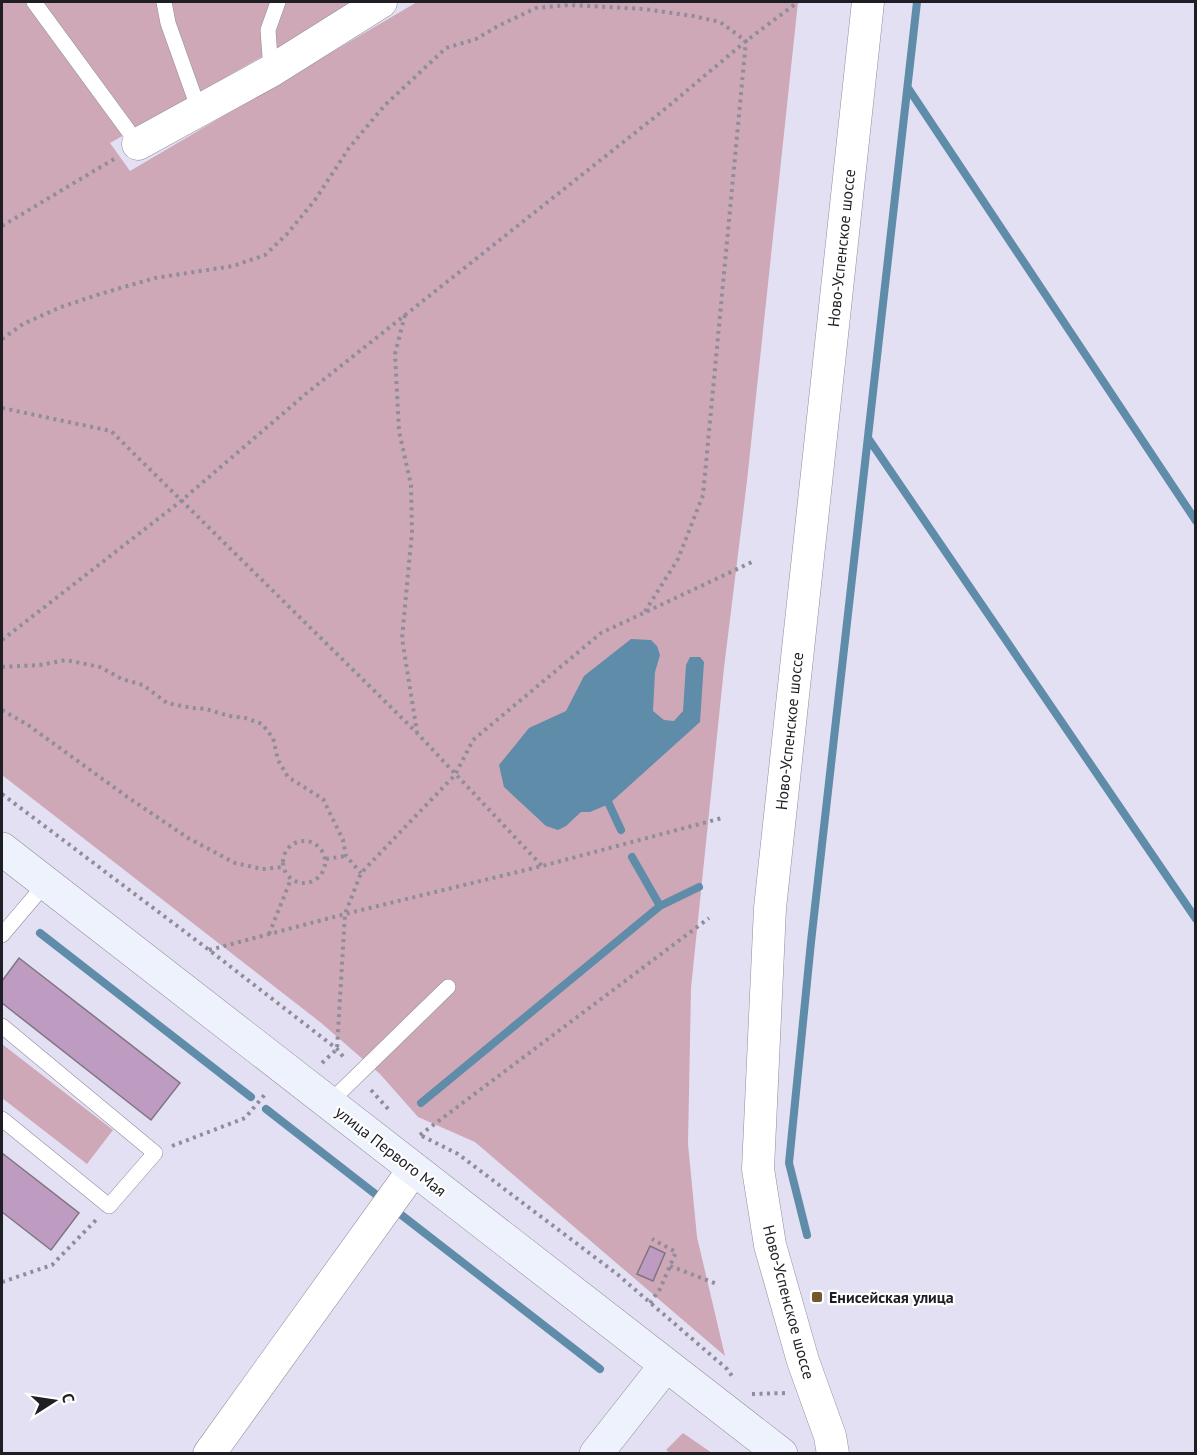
<svg xmlns="http://www.w3.org/2000/svg" width="1197" height="1455" font-family="'PT Sans',sans-serif">
<rect width="100%" height="100%" fill="#e4e0f3"/>
<!-- green -->
<path fill="#cea8b7" d="M2,2H358L110,143L130,171L417,2H798L747,481L724,668L691,988L688,1144L697,1237L725,1356L475,1142L418,1117L380,1074L320,1022L2,775Z
M2,1044L113,1130L87,1164L2,1098Z
M683,1433L712,1453H670L666,1450Z"/>
<!-- water -->
<path fill="#5e8ca9" d="M631,639L651,640L657,646L660,655L655,672L653,711L664,720L674,721L683,711L686,665L690,657H700L704,662L700,722L609,804L590,812H581L566,826L558,830L546,826L504,787L499,765L529,728L566,711L584,676Z"/>
<g fill="none" stroke-linecap="round" stroke-linejoin="round">
<!-- stream -->
<path stroke="#5e8ca9" stroke-width="8" d="M908,88L1196,521
M868,438L1196,919
M609,804L621,830
M660,906L699,887
M40,933L251,1097
M421,1103L660,906L632,857
M266,1109L383,1200
M395,1210L600,1369
M807,1235L789,1163L811,942L917,2"/>
</g>
<!-- building -->
<path fill="#be9cc1" stroke="#817482" stroke-width="1.5" d="M19,958L180,1083L151,1120L2,1003V981Z
M2,1153L79,1213L51,1250L2,1212Z
M650,1246L665,1253L653,1281L637,1274Z"/>
<g fill="none" stroke-linecap="round" stroke-linejoin="round">
<!-- lane casing -->
<g stroke="#8f8c9d" stroke-width="16">
<path id="lane" d="M34,2L138,144
M164,2L168,23L199,110
M271,71L268,30L278,2
M2,935L46,883
M2,1026L155,1153L109,1206L2,1119
M329,1103L448,987"/>
</g>
<!-- street casing -->
<g stroke="#8f8c9d" stroke-width="33">
<path id="street" d="M138,144L271,71L381,2
M209,1454L414,1169
M833,1454L830,1436L803,1361L770,1245L758,1169L770,908L868,2"/>
</g>
<!-- secondary casing -->
<g stroke="#8f8c9d" stroke-width="34">
<path id="secondary" d="M2,849L781,1454
M596,1454L666,1365"/>
</g>
<!-- path -->
<path stroke="#908d9b" stroke-width="4" stroke-dasharray="3 4.5" stroke-linecap="butt" d="M2,226L114,159
M405,315L395,354L399,431L411,485L412,532L402,638L417,732
M2,339L23,324L61,307L100,294L155,278L233,266L265,255L287,234L315,200L349,148L384,106L446,48L476,39L498,26L536,8L569,5L644,9L693,16L720,22L746,41L703,495L678,559L644,613
M2,408L111,431L417,733L542,866
M2,640L181,501L308,392L665,109L746,41L798,2
M2,667L40,665L66,660L100,667L122,679L143,685L167,703L192,708L206,709L229,716L245,718L262,724L273,738L278,760L288,777L323,799L343,840L346,856L361,873
M2,710L28,725L126,796L188,838L235,863L262,869L283,867
M2,794L209,950L337,1049L345,1059
M283 862a21 21 0 1 1 42 0a21 21 0 1 1-42 0Z
M326,859L346,856
M269,934L291,879
M209,950L345,914L542,866L722,818
M322,1063L337,1049L345,914L361,873L455,775L473,740L601,633L752,562
M371,1090L390,1111
M420,1135L709,918
M422,1136L458,1154L617,1274L727,1369L734,1379
M172,1146L245,1118L267,1092
M670,1266L717,1284
M2,1282L52,1265L96,1220
M650,1303L660,1289L676,1252L652,1239
M752,1394L787,1393"/>
<!-- lane -->
<use href="#lane" stroke="#fff" stroke-width="15"/>
<!-- street -->
<use href="#street" stroke="#fff" stroke-width="32"/>
<!-- secondary -->
<use href="#secondary" stroke="#eef2fc" stroke-width="33"/>
</g>
<!-- markers -->
<rect fill="#73582a" stroke="#fff" stroke-width="2" x="811" y="1291" width="12" height="12" rx="3"/>
<g text-anchor="middle" dominant-baseline="central" stroke-width="4.5" stroke-linejoin="round" paint-order="stroke">
<!-- street labels -->
<g font-size="16" fill="#201e25" stroke="#fff">
<text transform="translate(841 248) rotate(-84)">Ново-Успенское шоссе</text>
<text transform="translate(789 731) rotate(-84)">Ново-Успенское шоссе</text>
<text transform="translate(391 1151) rotate(38)">улица Первого Мая</text>
<text transform="translate(789 1302) rotate(75)">Ново-Успенское шоссе</text>
</g>
<!-- poi labels -->
<g font-size="16" font-weight="bold" fill="#201e25" stroke="#fff" text-anchor="start">
<text x="829" y="1297">Енисейская улица</text>
</g>
</g>
<!-- border -->
<rect width="1197" height="1455" fill="none" stroke="#201e25" stroke-width="6"/>
<!-- north arrow -->
<g transform="translate(54 1401) rotate(78)" stroke="#ffffff" stroke-width="4.5" paint-order="stroke">
<path d="M0-4.5L10 22L0 15L-10 22Z" fill="#201e25"/>
<text y="-9" font-size="16" font-weight="bold" text-anchor="middle" fill="#201e25">С</text>
</g>
</svg>
